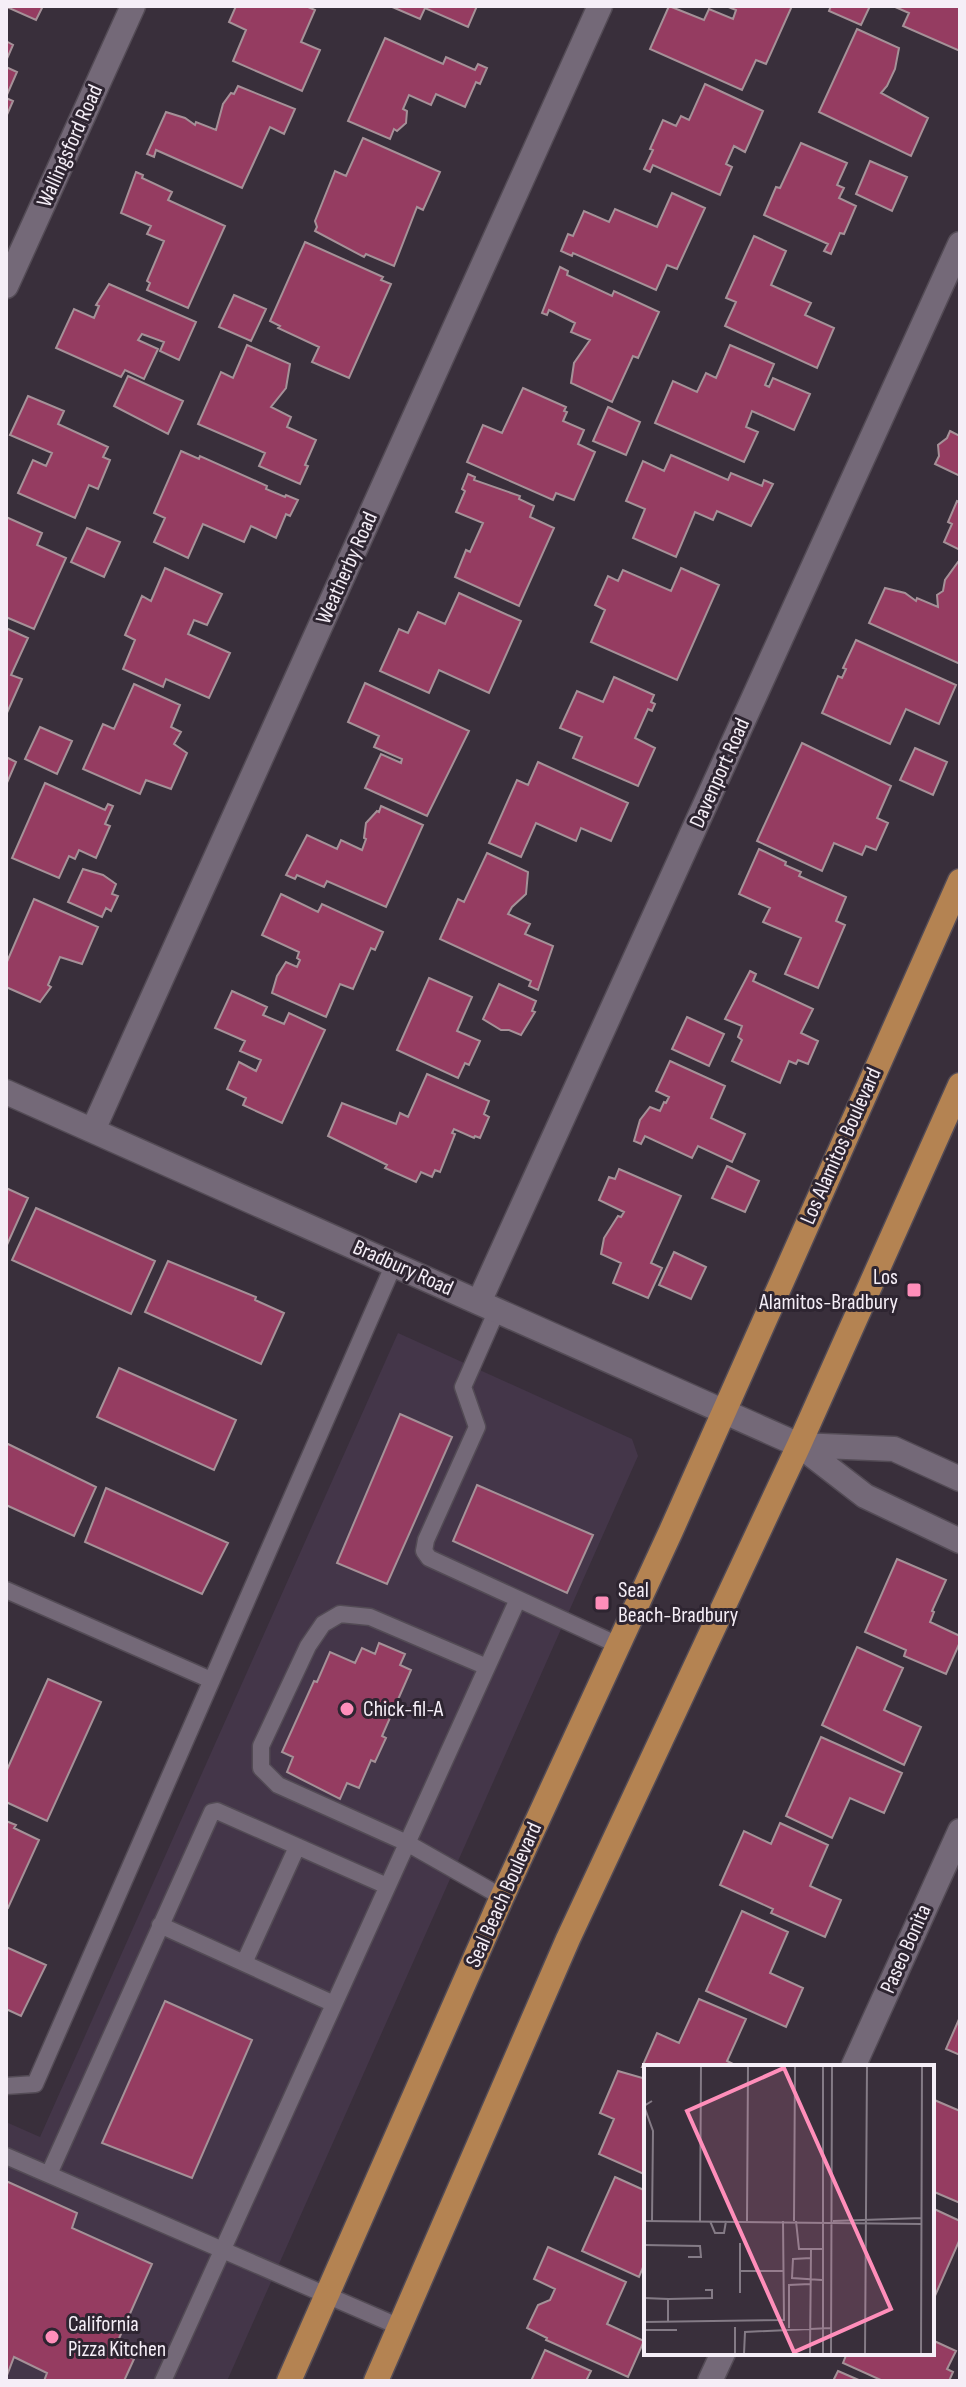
<svg xmlns="http://www.w3.org/2000/svg" width="966" height="2387" font-family="'Sofia Sans Condensed',sans-serif">
<rect width="100%" height="100%" fill="#392f3b"/>
<!-- built -->
<path fill="#443649" d="M398,1333L632,1439L638,1456L227,2381H6V2122L40,2137Z"/>
<!-- building -->
<path fill="#953c61" stroke="#a59198" stroke-width="2" d="M6,6H43L36,20L7,7L6,9Z
M236,6H306L315,10L301,42L320,50L302,91L233,61L246,30L229,22Z
M390,6H477L468,27L425,8L420,19Z
M669,6L704,20L709,9L733,19L736,10L726,6H792L766,64L756,60L742,90L650,49Z
M831,6H870L861,25L829,11Z
M893,6H960V51L903,26L909,13Z
M857,29L899,48L895,69L887,86L881,93L928,118L911,156L819,112Z
M385,38L443,64L446,57L475,70L478,64L487,68L480,84L476,82L465,107L436,94L431,105L409,95L403,109L407,111L406,123L397,131L394,129L390,139L348,121Z
M6,41L13,45L6,61Z
M6,67L17,72L6,97Z
M705,84L763,111L745,152L734,146L726,164L732,167L720,195L653,165L650,172L644,169L653,150L650,149L663,120L676,126L681,116L689,120Z
M238,86L295,109L284,134L270,127L242,188L156,150L154,157L147,154L166,112L185,118L195,125L196,122L216,130L223,104L231,93L234,94Z
M6,98L13,101L6,117Z
M363,138L440,172L423,210L417,207L394,266L366,254L364,257L315,231L317,227L315,221L335,171L346,176Z
M801,143L847,163L837,185L844,188L839,198L856,206L844,234L840,233L831,254L824,251L828,244L764,215L776,187L780,188Z
M870,161L907,177L892,211L856,194Z
M136,172L143,175L142,178L172,192L168,200L225,226L188,308L147,290L150,283L147,281L164,241L147,234L151,226L121,213Z
M672,193L705,208L677,269L667,265L656,290L573,253L572,256L561,251L568,234L573,236L584,211L609,222L615,209L657,227Z
M754,236L786,251L771,285L811,303L805,315L834,328L817,368L725,326L736,302L726,298Z
M305,242L383,277L381,280L391,284L349,378L312,362L319,347L278,328L280,326L270,321Z
M560,267L568,271L567,275L612,296L614,291L659,312L638,358L633,356L612,402L571,383L574,363L590,340L571,332L575,323L549,310L547,315L542,313Z
M109,284L196,322L179,360L160,351L164,342L142,334L138,340L158,349L144,379L125,370L121,377L56,348L74,309L94,318L99,306L96,305Z
M234,295L266,309L251,341L219,327Z
M247,345L290,364L286,388L271,407L291,417L287,427L316,440L305,465L308,466L300,484L259,466L265,453L198,424L221,372L233,378Z
M730,345L774,364L765,385L769,387L773,378L810,394L794,430L752,411L746,427L758,432L744,462L655,423L673,381L697,392L706,373L716,378Z
M128,376L183,401L168,434L114,406Z
M523,388L566,407L564,411L567,412L563,421L584,430L578,444L595,452L574,500L556,493L553,500L467,462L483,425L502,433Z
M28,396L64,411L58,424L108,447L103,457L110,460L98,489L89,485L75,518L18,493L33,460L46,466L52,453L10,435Z
M608,407L640,422L626,455L593,441Z
M950,431L960,436V476L935,464L939,456L938,445L947,438Z
M181,451L199,459L200,456L267,486L266,489L285,497L286,495L298,500L290,516L286,514L276,538L251,526L244,542L203,524L188,558L154,542L165,518L154,513Z
M671,455L728,480L731,473L762,486L764,480L773,484L751,526L717,511L713,520L695,512L676,557L633,538L645,509L626,501L643,461L664,471Z
M468,474L475,477L474,480L520,496L519,499L534,506L530,517L554,528L519,606L455,577L466,550L470,552L483,523L456,512L465,491L462,489Z
M957,501L960,502V550L944,542L952,524L948,522Z
M6,517L42,533L37,545L66,558L34,629L6,617Z
M87,528L120,542L104,577L71,562Z
M958,562L960,563V664L869,623L885,588L905,593L916,601L917,598L938,607L937,595L943,591L945,580Z
M165,568L222,594L207,625L194,620L188,634L230,653L209,698L166,679L163,687L123,669L135,640L125,635L142,596L151,601Z
M681,568L719,585L677,680L591,642L605,610L595,605L608,576L618,581L623,570L671,591Z
M459,593L521,621L489,693L439,670L429,693L380,671L399,629L408,633L418,612L445,624Z
M6,628L28,638L11,675L22,679L6,715Z
M856,640L956,685L939,724L906,709L890,744L822,713L838,676L842,678L846,669L843,668Z
M614,677L654,695L651,702L655,704L652,711L648,709L635,738L655,748L638,786L573,758L582,737L560,728L577,691L603,702Z
M365,683L469,731L427,816L365,788L381,754L401,763L402,759L374,747L379,736L348,722Z
M134,684L180,705L171,727L181,732L174,744L187,753L171,789L146,780L140,794L83,769L103,724L114,729Z
M40,727L72,741L57,774L25,759Z
M802,743L891,786L877,818L888,823L876,850L866,846L862,855L834,843L822,871L757,841Z
M915,748L947,762L933,795L900,780Z
M6,757L16,762L6,785Z
M538,762L628,803L611,841L581,828L576,841L536,823L521,857L489,843L517,780L528,785Z
M45,783L105,810L108,804L113,806L105,824L110,826L96,858L79,850L75,859L69,856L59,878L12,858Z
M381,806L423,825L386,907L327,881L324,887L297,875L295,879L286,875L307,835L337,849L341,840L362,850L366,839L364,838L366,823L377,811L379,812Z
M759,849L786,862L785,865L801,872L799,876L846,897L836,921L845,925L818,988L785,974L801,938L763,922L770,908L739,894Z
M487,853L528,872L526,894L512,907L508,914L530,924L525,934L553,946L538,990L529,986L531,981L440,939L458,899L464,902Z
M83,869L103,875L116,884L112,894L118,896L111,911L106,908L102,917L68,902Z
M281,894L318,912L322,904L383,932L375,950L371,948L353,989L340,984L326,1017L272,993L277,976L286,962L297,967L300,960L297,958L299,952L262,935Z
M34,899L98,927L82,964L60,957L48,985L51,987L40,1002L6,987V964Z
M750,971L756,974L753,981L813,1009L801,1033L818,1041L808,1064L798,1060L796,1064L789,1061L780,1083L732,1061L742,1040L738,1037L742,1026L725,1019Z
M429,978L472,997L457,1031L480,1041L469,1065L465,1063L458,1078L397,1050Z
M499,984L536,1001L532,1011L535,1012L521,1035L509,1030H501L483,1019Z
M232,991L267,1007L263,1015L284,1024L289,1013L325,1030L282,1123L243,1105L246,1098L227,1089L239,1062L256,1071L261,1060L240,1051L245,1041L215,1028Z
M687,1017L724,1034L709,1066L672,1049Z
M670,1061L725,1086L711,1118L745,1134L732,1162L698,1146L692,1158L645,1136L641,1144L634,1141L640,1120L650,1107L660,1111L664,1102L666,1103L669,1097L656,1091Z
M427,1074L489,1101L484,1114L489,1117L480,1138L475,1136L474,1138L454,1129L452,1133L455,1134L440,1172L435,1170L432,1177L421,1172L416,1182L385,1168L387,1165L328,1136L342,1103L396,1124L400,1113L408,1117Z
M727,1166L759,1181L745,1212L712,1198Z
M619,1169L681,1196L651,1263L662,1268L648,1298L613,1283L621,1263L601,1254L604,1238L618,1216L621,1217L624,1212L599,1200L609,1177L615,1179Z
M6,1188L28,1198L6,1247Z
M36,1208L155,1261L131,1314L12,1260Z
M674,1252L706,1267L691,1299L659,1285Z
M168,1261L256,1297L255,1300L284,1313L261,1364L145,1312Z
M119,1368L236,1420L214,1470L97,1417Z
M400,1414L452,1437L387,1584L337,1563Z
M8,1444L96,1487L74,1536L6,1505V1445Z
M477,1485L593,1535L567,1593L453,1541Z
M106,1488L228,1543L202,1594L85,1542Z
M897,1559L946,1580L932,1611L934,1612L930,1622L960,1636V1642L946,1674L904,1656L906,1650L865,1632Z
M379,1643L405,1654L400,1665L411,1670L382,1736L386,1738L375,1762L371,1760L359,1788L347,1783L340,1799L287,1772L293,1757L282,1752L314,1681L317,1682L330,1652L355,1663L362,1648L375,1654Z
M857,1647L903,1668L884,1710L921,1727L904,1765L822,1725Z
M48,1679L101,1702L47,1821L6,1802V1772Z
M821,1737L902,1773L884,1813L850,1798L832,1838L786,1816Z
M6,1821L16,1825L14,1828L39,1840L8,1908L6,1907Z
M780,1823L828,1845L810,1886L841,1900L825,1937L771,1913L773,1909L720,1885L744,1831L771,1844Z
M742,1911L788,1932L770,1973L803,1988L786,2027L706,1991Z
M6,1947L46,1965L21,2016L6,2009Z
M699,1999L746,2019L727,2061L739,2067H642L657,2033L679,2043Z
M165,2001L252,2040L192,2178L102,2143Z
M960,2017V2055L946,2049Z
M618,2071L646,2079V2175L599,2154L614,2119L600,2113Z
M932,2099L960,2111V2203L932,2191Z
M615,2177L646,2191V2260L639,2277L582,2251Z
M6,2181L77,2213L72,2228L152,2264L113,2352L134,2359L124,2381H44L47,2373L14,2357L6,2378Z
M932,2208L960,2221V2239L934,2298Z
M548,2247L626,2282L607,2324L644,2341L628,2377L546,2340L547,2338L527,2328L538,2305L550,2300L555,2289L534,2279Z
M932,2340L956,2351L947,2369L953,2372L949,2381H883L843,2363L847,2353H932Z
M545,2350L591,2371L586,2381H531Z
M838,2371L861,2381H833Z"/>
<g fill="none" stroke-linecap="round" stroke-linejoin="round">
<!-- service casing -->
<g stroke="#534b55" stroke-width="19">
<path id="service" d="M497,1310L463,1387L477,1427L426,1540L424,1551L429,1558L618,1645
M6,1590L211,1680
M487,1667L370,1617L340,1614L323,1624L308,1646L261,1746V1768L278,1785L407,1843L502,1897
M160,1925L334,2004
M244,1963L297,1847
M6,2086L35,2084L394,1264
M6,2156L400,2327
M49,2174L212,1812L217,1811L387,1886
M163,2381L518,1599"/>
</g>
<!-- minor casing -->
<g stroke="#534b55" stroke-width="27">
<path id="minor" d="M6,286L133,6
M6,1092L799,1445L865,1496L960,1541
M93,1130L600,6
M479,1302L960,244
M799,1445L894,1449L960,1479
M853,2067L960,1831
M710,2381L723,2353"/>
</g>
<!-- primary casing -->
<g stroke="#534b55" stroke-width="27">
<path id="primary" d="M289,2381L502,1897L671,1531L960,881
M376,2381L568,1939L799,1445L960,1085"/>
</g>
<!-- service -->
<use href="#service" stroke="#746978" stroke-width="16"/>
<!-- minor -->
<use href="#minor" stroke="#746978" stroke-width="24"/>
<!-- primary -->
<use href="#primary" stroke="#b48352" stroke-width="24"/>
</g>
<!-- markers -->
<g fill="#ff8eba" stroke="#2e2531" stroke-width="3">
<rect x="906" y="1282" width="16" height="16" rx="4"/>
<rect x="594" y="1595" width="16" height="16" rx="4"/>
<circle cx="347" cy="1709" r="8"/>
<circle cx="52" cy="2337" r="8"/>
</g>
<g text-anchor="middle" dominant-baseline="central" stroke-width="6" stroke-linejoin="round" paint-order="stroke">
<!-- street labels -->
<g font-size="22" fill="#f5eef7" stroke="#2e2531">
<text transform="translate(70 146) rotate(-66)">Wallingsford Road</text>
<text transform="translate(347 568) rotate(-66)">Weatherby Road</text>
<text transform="translate(720 773) rotate(-66)">Davenport Road</text>
<text transform="translate(841 1146) rotate(-66)">Los Alamitos Boulevard</text>
<text transform="translate(403 1268) rotate(24)">Bradbury Road</text>
<text transform="translate(504 1895) rotate(-66)">Seal Beach Boulevard</text>
<text transform="translate(906 1949) rotate(-66)">Paseo Bonita</text>
</g>
<!-- poi labels -->
<g font-size="22" fill="#f5eef7" stroke="#2e2531" text-anchor="start">
<text x="898" y="1277" text-anchor="end">Los<tspan x="898" dy="25">Alamitos-Bradbury</tspan></text>
<text x="618" y="1590">Seal<tspan x="618" dy="25">Beach-Bradbury</tspan></text>
<text x="363" y="1709">Chick-fil-A</text>
<text x="68" y="2324">California<tspan x="68" dy="25">Pizza Kitchen</tspan></text>
</g>
</g>
<!-- overview -->
<g transform="translate(644 2065)">
<rect width="290" height="290" fill="#392f3b"/>
<path fill="none" stroke="#847b86" stroke-width="2" d="M0,156L277,159M8,156L9,66L0,41L8,36M56,156L57,1M66,156L71,168H80L82,156M103,156L104,1M150,156L151,1M152,156L155,184H179M189,156L278,153M0,180L56,181L57,192H44M167,193L149,194L148,213L178,215M96,206H139M96,228V178M0,233L24,234V257M24,234L68,233V225H61M0,257L140,255L139,156M145,263V220L166,219M0,265H33M91,289V262M100,289L101,267L187,263M166,289L167,184M179,289V1M187,289L188,1M221,289L223,1M277,289L278,1"/>
<path fill="#ff8eba" fill-opacity="0.15" stroke="#ff8eba" stroke-width="4" d="M140,3L247,244L150,287L43,46Z"/>
<rect width="290" height="290" fill="none" stroke="#f5eef7" stroke-width="4"/>
</g>
<!-- border -->
<rect width="966" height="2387" fill="none" stroke="#f5eef7" stroke-width="16"/>
</svg>
